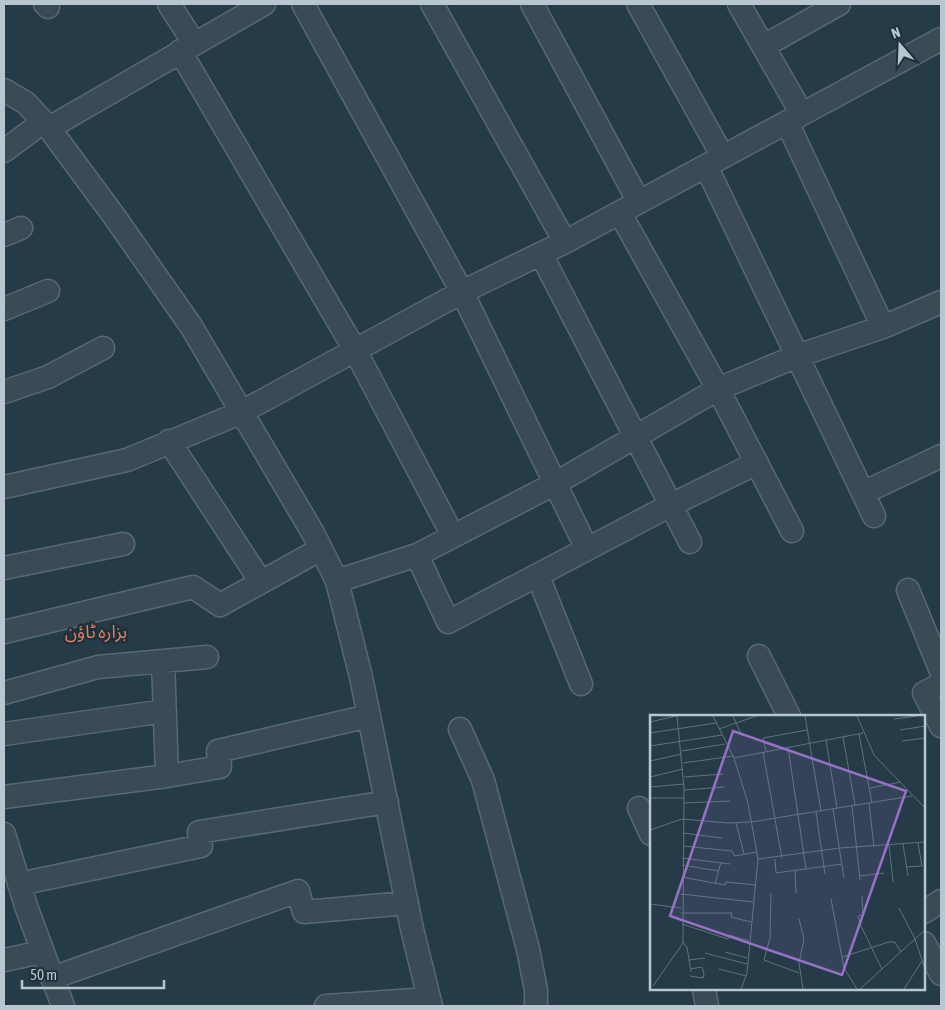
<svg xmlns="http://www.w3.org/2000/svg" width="945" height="1010" font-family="'Asap Condensed','Noto Sans Arabic',sans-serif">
<rect width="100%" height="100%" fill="#253b47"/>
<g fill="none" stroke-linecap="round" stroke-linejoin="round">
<!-- minor casing -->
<g stroke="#586973" stroke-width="25">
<path id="minor" d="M45,4L48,7
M169,4L194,43
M303,4L462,292L587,549
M432,4L565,242
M532,4L639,202
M638,4L723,157
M739,4L802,114
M764,46L839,4
M180,51L355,350L453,536
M4,90L26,103L49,128L114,216L191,326L313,533L337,581L361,677L412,929L431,1006
M787,122L883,327
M49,128L264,4
M4,151L43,122
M706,166L874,516
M620,213L718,389L792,531
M4,235L21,228
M541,254L690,542
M4,309L48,291
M4,392L48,377L103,348
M169,441L261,582
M4,487L127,460L240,413L462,292L565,242L941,39
M863,493L941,456
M417,555L448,622L671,505L757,463
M4,568L123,544
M538,576L581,684
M337,581L417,555L556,483L718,389L797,356L883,327L941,302
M908,590L941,671
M4,632L193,587L220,605L321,549
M759,656L789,716
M163,661L167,776
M941,684L924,693L941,726
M4,693L98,667L207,657
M460,729L483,780L528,949L536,990V1006
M4,734L165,711
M4,797L167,776L220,767L218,751L369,716
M639,808L651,834
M4,834L27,909L63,1006
M19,884L201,846L199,832L387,802
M924,912L941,901
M924,943L941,974
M4,960L42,952
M52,978L298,891L304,912L407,903
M704,989L707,1006
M326,1006L429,999"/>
</g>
<!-- minor -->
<use href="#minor" stroke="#3a4b56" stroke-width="22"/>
</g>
<g text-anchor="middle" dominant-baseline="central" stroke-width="5" stroke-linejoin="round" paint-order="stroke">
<!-- neighbourhood labels -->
<g font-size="18" fill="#e17d61" stroke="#1e313b">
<text x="96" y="631">ہزارہ ٹاؤن</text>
</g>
</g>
<!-- overview -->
<g transform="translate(650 715)">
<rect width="275" height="275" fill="#253b47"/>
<path fill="none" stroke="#60737d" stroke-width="1" d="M63,1L84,43L98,88L108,144L97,258L91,274M83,1L92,21M155,1L171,96M207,1L224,40L275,93M244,4L267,1M0,7L26,1M69,14L106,1M250,15L275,11M0,18L66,8M209,19L222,88M193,22L205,90M176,25L187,93M252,26L275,23M0,31L72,20M138,32L156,154M32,36L75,29M116,36L113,23L157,15M113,37L132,143M84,43L213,18M0,46L32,39M33,48L83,41M0,62L33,54M34,62L73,59M0,72L34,69M220,73L251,67M34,75L74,72M0,83H34M34,88L80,86M219,88L224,132M202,91L210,165M183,94L194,163M166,97L175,159M86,108L94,139M0,115L32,104L78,108L101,107L262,81M33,118L72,123M253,129L258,161M239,130L243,167M33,131L82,136L85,141L107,137M32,143L80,149M108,144L190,133L275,127M125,144L126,158L192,149M32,150L69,156M256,152L272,151L268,128M145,155L146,178M210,161L234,158M32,162L75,170L76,167L106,170M65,169L71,147M121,178L120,223L114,245L149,258M31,179L103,187M212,181L213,200L208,201L210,209L232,254M181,184L194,253L207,274M0,189L31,193M249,193L265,224L275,254M31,198H82L81,202L101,207M149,204L154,224L149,248L153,274M32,209L78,224L79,220L99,226M33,228L37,232L41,257M75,237L97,243M55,238L97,249M192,242L239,227H245L251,237M39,245L55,243M69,254L96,261M40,261L53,263L54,259L52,252L40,254M3,271L33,228L34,73L27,1M210,274L275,215M254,274L272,246"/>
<path fill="#9671c6" fill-opacity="0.15" stroke="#9671c6" stroke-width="2.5" d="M83,16L256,76L192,260L20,201Z"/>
<rect width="275" height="275" fill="none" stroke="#b8c6cf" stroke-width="2.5"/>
</g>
<!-- border -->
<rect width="945" height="1010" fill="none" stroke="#b8c6cf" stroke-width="10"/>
<!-- north arrow -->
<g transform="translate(900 45) rotate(341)" stroke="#1e313b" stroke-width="4" paint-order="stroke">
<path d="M0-4L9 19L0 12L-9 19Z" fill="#b8c6cf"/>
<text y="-8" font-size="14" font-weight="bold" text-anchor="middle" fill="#b8c6cf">N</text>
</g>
<!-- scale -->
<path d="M22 980v8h142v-8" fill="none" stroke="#b8c6cf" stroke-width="2.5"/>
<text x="30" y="980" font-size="15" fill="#b8c6cf" stroke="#1e313b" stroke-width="4" paint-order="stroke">50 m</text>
</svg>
